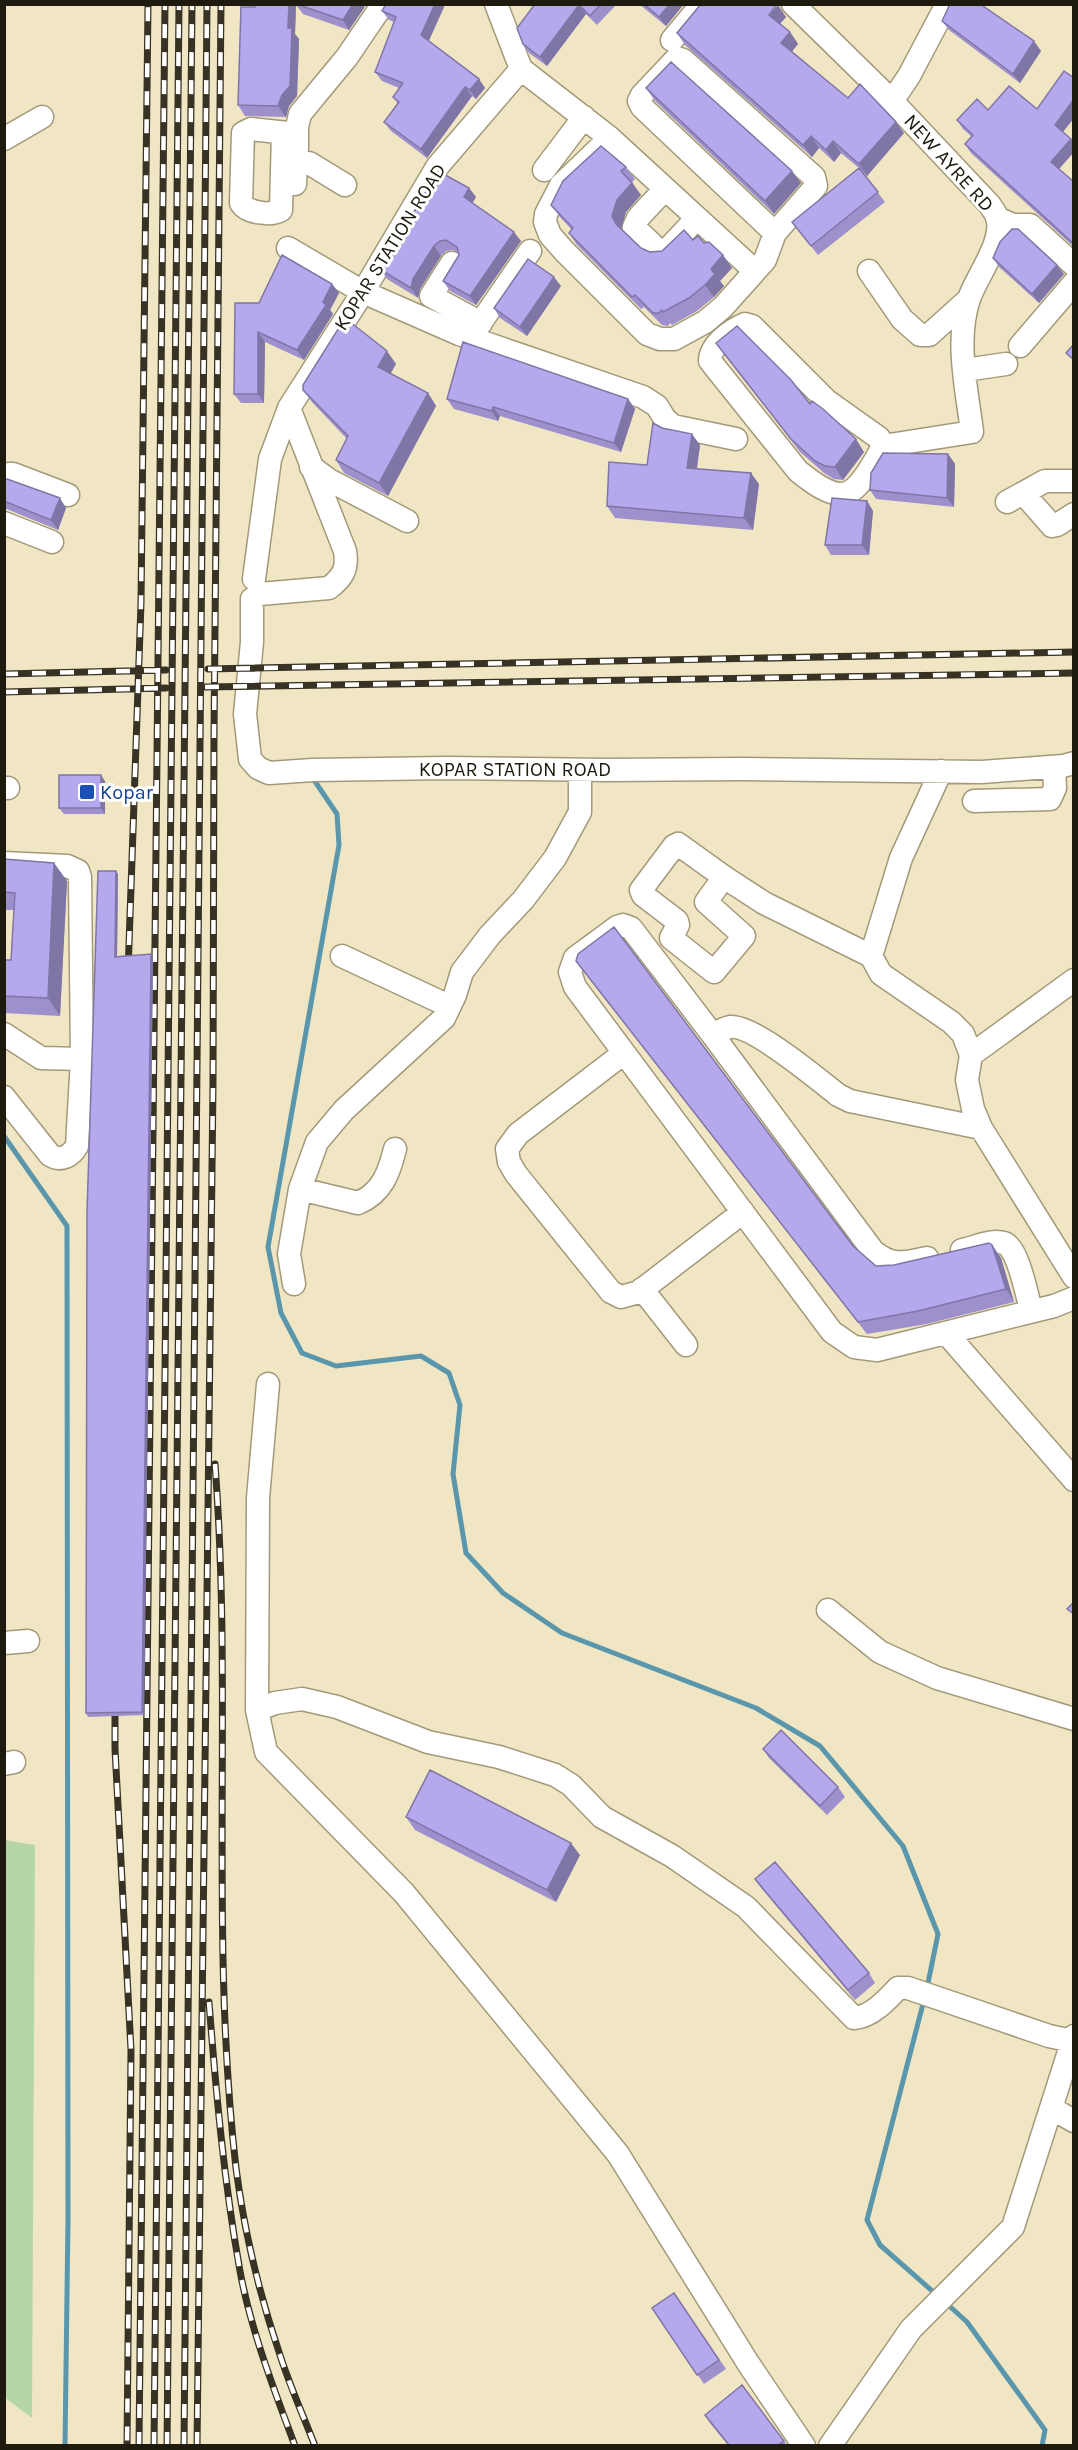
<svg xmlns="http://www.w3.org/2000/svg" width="1078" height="2450" font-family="Karla,sans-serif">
<rect width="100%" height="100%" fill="#f1e6c4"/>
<!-- green -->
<path fill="#b4d7a5" d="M5,1840L35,1845L32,2418L4,2397Z"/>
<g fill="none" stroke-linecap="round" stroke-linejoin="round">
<!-- stream -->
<path stroke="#5a96ac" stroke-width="5" d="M312,777L337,814L339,845L268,1247L281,1313L302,1353L336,1366L421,1356L449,1373L460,1405L453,1474L466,1553L503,1593L562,1633L756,1708L820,1746L903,1846L938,1934L927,1988
M4,1136L67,1226L68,2219L65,2446
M924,2000L867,2220L880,2245L938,2296
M945,2302L967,2322L1045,2430L1042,2446"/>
<!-- street casing -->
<g stroke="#a39979" stroke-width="25">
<path id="street" d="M496,4L521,69L610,138L755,271
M793,4L892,101L990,205C992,209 996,213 997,217C1005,241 976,277 969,299C955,340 967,390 972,432L883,446
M672,40L702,4
M892,101L909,76L947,4
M283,133L281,210C271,216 247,213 241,203L243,133L251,129L297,134
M610,138L561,185L546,214L545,222L550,235L565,252L647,334L660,339H674L705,322L723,307L765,260L775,233L642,107L639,101L642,95L677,58L683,60L814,177L816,186L775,233
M4,139L42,117
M297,149V127L300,114L347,57L383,4
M544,170L584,117
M295,184L296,163H309L345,185
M665,189L638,218L634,227L659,251H666L697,218
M997,218L1013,225H1030L1074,265
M288,248L363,292L459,334L643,397L657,406L665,419L673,426L736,439
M452,263L431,296L481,323
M869,271L902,319L920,335H929L969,299
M745,324L752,326L827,401L879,438L883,446C877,458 861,487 849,492C834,500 809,480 798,471L710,361C710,345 731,330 745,324Z
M470,338L530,251
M1020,346L1074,283
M965,370L1006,364
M289,408L345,551C348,569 343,577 329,588L260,594L252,599V642L245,714L250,759L258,768L269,773L313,770L446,768L606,770L741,769L982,772L1063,766L1074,763
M311,467L329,480L407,521
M4,480L9,474H13L68,495
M1023,493L1052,526L1057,525L1074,514
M1007,502L1045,481H1074
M4,523L52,542
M254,579L270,459L289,408L363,292L437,167L521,69
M941,771L901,858L871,956L881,974L951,1022L963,1034L971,1055L967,1080L973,1109L981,1128L1074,1277
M4,788H8
M974,801L1050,799L1055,788L1054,767
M678,844L724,877L706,902L744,936L714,972L671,938L678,925L677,921L643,895L641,890L674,846Z
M4,863L67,866L78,871L80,877L82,1059L41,1058L4,1034
M724,877L764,903L871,956
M342,956L449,1006
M712,1034L873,1251C893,1267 903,1263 927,1258
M624,1053L518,1134L507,1149L509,1162L516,1174L611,1292L621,1297L639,1292L743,1212
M971,1055L1074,980
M4,1097L50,1155C61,1162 71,1156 77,1146L82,1059
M981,1128L850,1101L838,1095C819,1080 752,1024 730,1027C725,1028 718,1032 712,1034L631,928L623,925L617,927L575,958L570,972L575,987L832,1332L854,1347L877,1350L1054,1306L1074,1298
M300,1189L358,1203C382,1193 389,1173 395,1149
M962,1250C974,1248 992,1239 1004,1243C1018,1247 1027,1296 1031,1310
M294,1284L289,1254L300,1189L317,1142L344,1110L444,1018L455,995L462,972L490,935L523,900L555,858L580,812V770
M642,1289L686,1345
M947,1334L1074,1480
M828,1610L880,1652L937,1678L1074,1719
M4,1643L28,1641
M257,1710L258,1498L268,1384
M4,1764L14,1762
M1051,2108L1074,2121
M804,2446L748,2363L618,2154L404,1893L266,1752L257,1710L275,1703L302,1699L337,1707L428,1742L499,1757L555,1775L571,1785L602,1817L672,1856L746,1907L854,2018C871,2017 887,2000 898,1988H908L1049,2036L1072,2041
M830,2446L911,2329L1013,2227L1074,2036"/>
</g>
<!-- street -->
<use href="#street" stroke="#fff" stroke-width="22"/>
<!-- rail casing -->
<g stroke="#373223" stroke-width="7">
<path id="rail" d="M208,669L1074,652
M4,674L166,670
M205,687L1074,673
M4,692L166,688
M128,973L141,603L148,4
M215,1464C233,1698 209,1934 236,2168C244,2230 259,2293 279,2352C289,2384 303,2415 315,2446
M115,1699V1749L131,2050L127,2446
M209,2002C216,2092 224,2182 240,2271C251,2331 274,2389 295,2446
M139,2446L165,4
M154,2446L179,4
M167,2446L192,4
M184,2446L207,4
M197,2446L213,1084L214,734L221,4"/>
</g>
<!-- rail -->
<use href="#rail" stroke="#fff" stroke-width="4.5" stroke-dasharray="14" stroke-linecap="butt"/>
</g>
<!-- wall -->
<path fill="#9d90cc" d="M256,4H365L364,8L349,30L303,14L296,5L295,34L299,39L297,96L289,106L286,117L245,116L238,105Z
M386,4H442L444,7L429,41L479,79L485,88L476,99L472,96L427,158L391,131L384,122L398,104L393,97L399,88L382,81L375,72L394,22L389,20L382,11Z
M535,4H617L597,25L586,14L547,66L529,53L523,44Z
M639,4H684L666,26Z
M786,17L780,24L790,32L798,44L792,51L848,98L904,133L867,176L860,169L885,202L818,255L792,222L859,168L841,153L834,162L819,148L812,157L685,45L677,33Z
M942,21L1041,51L1020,83L949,30Z
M1074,78V118L1063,132L1071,139L1074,143V152L1059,169L1074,182V247L971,153L965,144L972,137L963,129L957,120L988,110L1037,109Z
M646,88L801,183L774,214L655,101Z
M626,167L635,179L632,182L641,195L626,212L621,229L641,248L650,252L662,251L693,240L704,243L732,268L720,281L724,286L714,297L697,311L672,325L670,323L668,326L662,325L644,307L641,309L577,245L569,233L572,230L560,217L551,205Z
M469,188L476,197L472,203L521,241L476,305L450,291L443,281L459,255L458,253L453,250L446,251L441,256L420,289L418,298L387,279L381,270L413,218L412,215Z
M993,258L1064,274L1039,303L999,267Z
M332,284L339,293L330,310L333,314L304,360L265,342L264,403H241L234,394L259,303Z
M561,286L527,336L500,318L494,308Z
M716,343L810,404L864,452L843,480L834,479L824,473L800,452Z
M396,364L390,373L428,393L436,406L388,496L344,473L336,460L347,439L312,402L303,390Z
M447,399H628L635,409L621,452L500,416L498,421L454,409Z
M700,445L697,469L759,484L753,530L615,518L607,506L647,465Z
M948,454L955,464L954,507L876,499L870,490Z
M4,481L66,508L58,530L4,508Z
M867,501L873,511L869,555H831L825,545Z
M105,781V814H64L59,808Z
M4,859L54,863L67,881L60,1016L4,1013V960H11L14,910H4Z
M118,874L117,956L151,954L153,957L144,1715L88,1717L86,1713Z
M576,961L853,1246L876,1266L894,1265L992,1245L1001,1258L1014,1302L927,1324L867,1334L585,973Z
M763,1749L838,1787L845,1797L827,1815L769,1758Z
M406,1817L580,1855L556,1902L415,1830Z
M755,1879L869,1973L875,1983L855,2000L762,1889Z
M674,2293L726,2369L704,2384L652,2308Z
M742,2385L787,2445H728L710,2423L705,2415Z"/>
<!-- shaded-wall -->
<path fill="#7f76a6" d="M289,4H296L295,34L299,39L297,96L289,106L286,117L278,106L288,28Z
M353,4H365L364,8L349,30L343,20Z
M435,4H442L444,7L427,44L421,35Z
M670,4H684L666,26L659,17Z
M579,5L586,14L547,66L540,57Z
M778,5L786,17L778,26L769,15Z
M790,32L798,44L790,54L781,43Z
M1034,41L1041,51L1020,83L1013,74Z
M479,79L485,88L476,99L470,90Z
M465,87L472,96L427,158L421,149Z
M1074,99V118L1061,134L1055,125Z
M896,122L904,133L867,176L859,164Z
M811,136L819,148L812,157L803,145Z
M1071,139L1074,143V152L1057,171L1051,162Z
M833,141L841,153L834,162L826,150Z
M792,171L801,183L774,214L765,201Z
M632,183L641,195L626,212L621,229L616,224L612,216L617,200Z
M469,188L476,197L471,206L464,197Z
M514,232L521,241L476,305L470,296Z
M434,246L441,256L420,289L418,298L411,288L413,279Z
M723,255L732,268L720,281L724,286L714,297L705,285L711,269Z
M1057,265L1064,274L1039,303L1032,294Z
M554,277L561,286L527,336L520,327Z
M332,284L339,293L330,310L333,314L304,360L297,350L323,302Z
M258,332L265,342L264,403L258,394Z
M387,351L396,364L387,380L378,367Z
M428,393L436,406L388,496L379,483Z
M628,399L635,409L621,452L614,443Z
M493,407L500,416L498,421L492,411Z
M692,434L700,445L695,480L687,468Z
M856,439L864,452L843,480L835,467Z
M948,454L955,464L954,507L947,498Z
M751,473L759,484L753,530L744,518Z
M60,498L66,508L58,530L51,520Z
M867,501L873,511L869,555L862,545Z
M101,775L105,781V814L101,808Z
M54,863L67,881L60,1016L48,998Z
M116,871L118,874L117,960L115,957Z
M151,954L153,957L144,1715L142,1712Z
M992,1245L1001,1258L1014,1302L1006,1289Z
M571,1843L580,1855L556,1902L547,1890Z"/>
<!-- building -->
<path fill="#b6a8ed" stroke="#7f76a6" stroke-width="1.5" d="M256,4H289L288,28H292L290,86L282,95L278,106L238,105L241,7H255Z
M296,4H353L343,20Z
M386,4H435L421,35L479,79L470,90L465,87L421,149L384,122L399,102L393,97L403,83L375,72L396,17L382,11Z
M535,4H601L590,16L579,5L540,57L523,44L517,28Z
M644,4H670L659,17Z
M701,4H777L769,15L790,32L781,43L848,98L860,84L896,122L859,164L833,141L826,150L811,136L803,145L677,33Z
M950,4H980L1034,41L1013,74L942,21Z
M671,62L792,171L765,201L646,88Z
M1064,71L1074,78V99L1055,125L1071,139L1051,162L1074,182V244L965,144L973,135L957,120L977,99L988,110L1009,86L1037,109Z
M601,146L626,167L621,171L632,183L617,200L612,216L616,224L641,248L650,252L662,251L684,230L693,240L698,236L704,243L709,242L723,255L711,269L715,274L705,285L689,298L663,312L662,310L659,313H653L635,295L632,297L569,233L573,228L551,205L563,181Z
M859,168L878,192L811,246L792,222Z
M438,171L469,188L464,197L514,232L470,296L443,281L459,255L457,247L446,240L440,241L434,246L413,279L411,288L381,270L414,217L412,215Z
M1012,229H1018L1057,265L1032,294L993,258L1000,242Z
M282,255L332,284L323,302L326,305L297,350L258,332V394H234L235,303H259Z
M528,259L554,277L520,327L494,308Z
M345,318L387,351L378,367L428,393L379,483L336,460L348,436L303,390V385Z
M737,326L791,380L810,404L812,401L823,409L856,439L835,467L825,466L815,461L791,439L716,343Z
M463,342L628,399L614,443L493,407L492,411L447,399Z
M1074,344V360L1066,353Z
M653,423L662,428L692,434L687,468L751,473L744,518L607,506L609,462L647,465Z
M883,453L948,454L947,498L870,490L871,473Z
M7,479L60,498L51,520L4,501V481Z
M832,498L867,501L862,545H825Z
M59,775H101V808H59Z
M4,859L54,863L48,998L4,996V960H11L15,893L4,892Z
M98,871H116L115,957L151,954L142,1712L86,1713L87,1212Z
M614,927L853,1246L876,1266L894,1265L989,1243L992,1245L1006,1289L918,1311L858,1322L576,961L578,954Z
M1074,1602V1614L1067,1609Z
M781,1730L838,1787L820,1806L763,1749Z
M430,1770L571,1843L547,1890L406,1817Z
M775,1862L869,1973L848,1990L755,1879Z
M674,2293L719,2360L697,2375L652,2308Z
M742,2385L784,2441L778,2445H729L705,2415Z"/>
<!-- markers -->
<rect fill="#1a4fb4" stroke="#fff" stroke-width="2" x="79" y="784" width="16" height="16" rx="3"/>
<g text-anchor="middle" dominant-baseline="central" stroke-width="6" stroke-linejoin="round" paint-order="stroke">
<!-- street labels -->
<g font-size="20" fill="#1e1a0d" stroke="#fff">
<text transform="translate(949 163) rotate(48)">NEW AYRE RD</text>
<text transform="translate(390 247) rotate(-58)">KOPAR STATION ROAD</text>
<text x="515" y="769">KOPAR STATION ROAD</text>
</g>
<!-- transit labels -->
<g font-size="20" fill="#164399" stroke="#fff" text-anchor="start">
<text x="100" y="792">Kopar</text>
</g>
</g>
<!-- border -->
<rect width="1078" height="2450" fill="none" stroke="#1e1a0d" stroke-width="12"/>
</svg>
